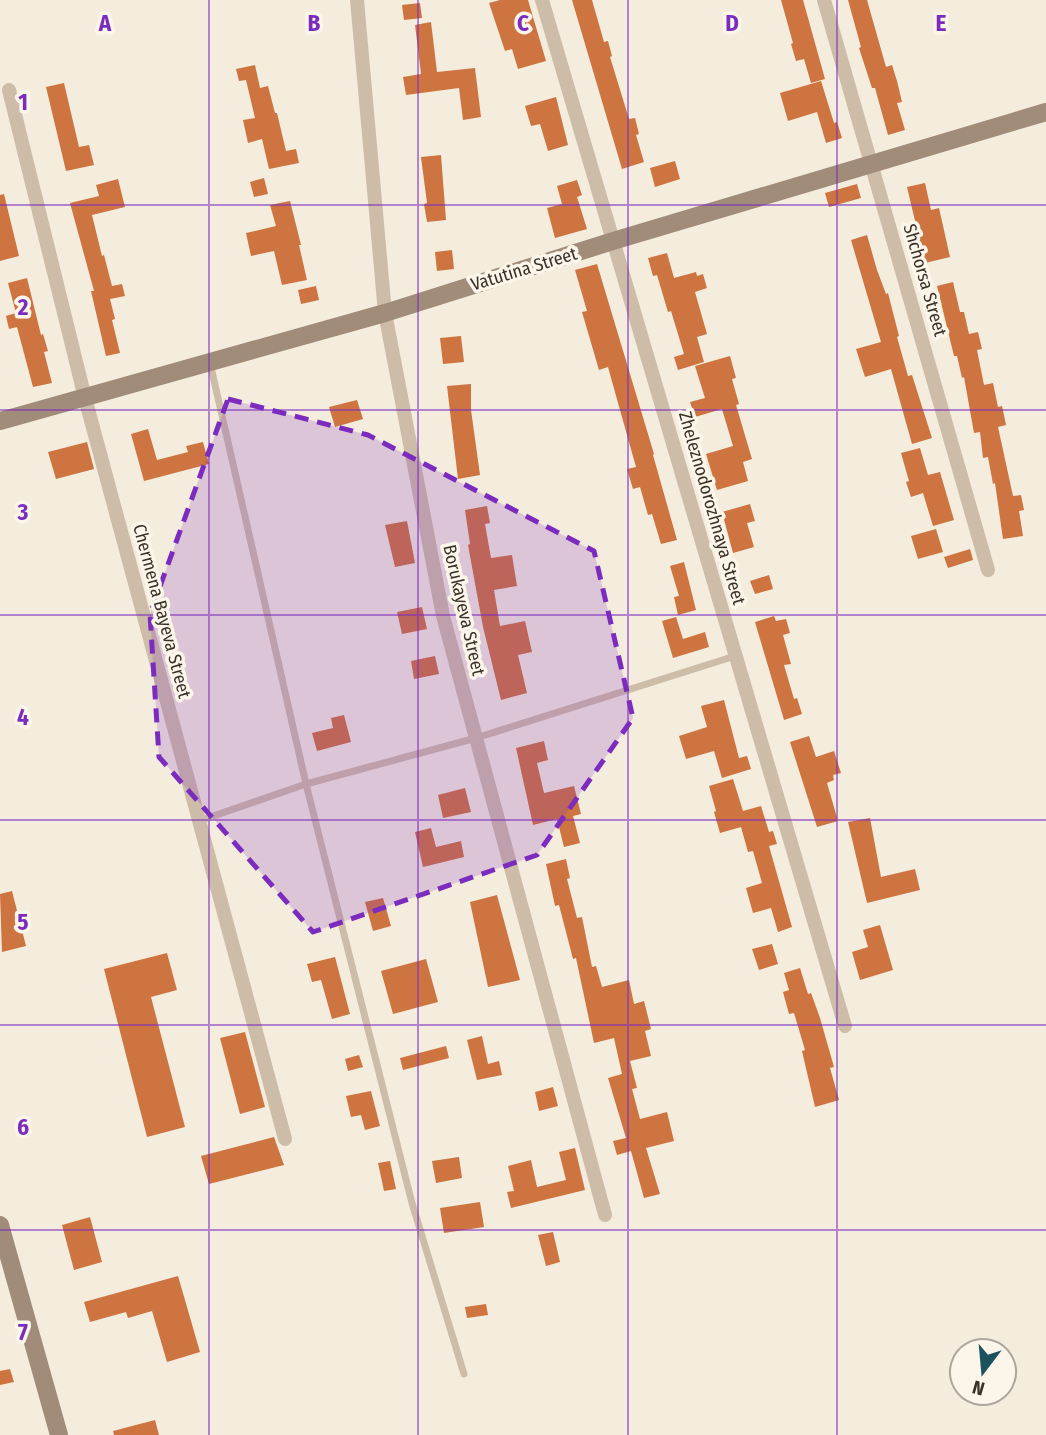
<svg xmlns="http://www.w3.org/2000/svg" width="1046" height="1435" font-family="'Fira Sans Condensed',sans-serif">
<rect width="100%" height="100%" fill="#f4ecdd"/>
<!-- building -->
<path fill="#cd7441" d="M500,0H528L546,61L518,69L512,49L505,51L489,3Z
M572,0H592L604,42L608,41L612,56L610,57L629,119L635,118L639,134L636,135L644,162L622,169Z
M781,0H803L825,79L811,83L804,59L796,61L791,44L793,43Z
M848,0H867L886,67L892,65L897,81L902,102L897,103L905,130L888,135L875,88H872L859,48L861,47Z
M420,3L422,18L404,20L402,5Z
M431,22L437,72L475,68L481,117L463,120L459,88L406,95L403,77L421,74L415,25Z
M255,65L260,88L268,86L275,113H277L286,151L296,149L299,163L269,169L262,139L248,143L243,120L255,118L246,80L239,81L236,69Z
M821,81L834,123L837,122L842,138L826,143L817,112L788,121L780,93Z
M64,83L79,147L89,145L94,165L66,171L46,87Z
M556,97L568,145L548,151L540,124L531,126L525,106Z
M441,155L446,220L427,222L424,204L427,203L421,157Z
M675,161L680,179L655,187L650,168Z
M264,178L268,194L254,197L250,182Z
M118,179L125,207L92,215L102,256L104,255L112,286L122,284L125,296L110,299L115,319L112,320L120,353L106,356L91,291H94L70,203L99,196L96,185Z
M577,180L582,195L577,197L587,229L555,238L547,208L562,204L557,186Z
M925,183L931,210L939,208L950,257L925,263L907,187Z
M857,184L861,198L829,207L825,193Z
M4,194L19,256L0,261V195Z
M290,201L301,245H299L307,280L282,285L274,251L251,256L246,233L276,226L270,205Z
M867,235L877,270L886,294L888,293L899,336L897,337L908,376L912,375L932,438L912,444L891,369L865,377L856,349L881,342L851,240Z
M452,250L454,269L437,271L435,252Z
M667,253L674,278L696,272L697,276L703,274L707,288L695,292L707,334L697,337L704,362L678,370L674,357L684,354L671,311L668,312L657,275L653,276L648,258Z
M597,264L654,454L653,455L677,540L661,544L652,514L648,515L640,487L633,489L627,469L636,467L620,410L608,367L599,370L582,312L587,311L575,270Z
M27,278L41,335L43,334L48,351L44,352L52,383L33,387L17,327L9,329L6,316L16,313L8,283Z
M953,282L960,312H964L969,334L978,332L982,349L977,350L984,385L993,383L998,407L1002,406L1006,425L998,427L1013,496L1021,495L1024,510L1019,511L1023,536L1003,539L995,483L993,484L988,457L983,458L980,432L974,433L964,377L962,378L957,356H954L937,286Z
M316,286L319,300L301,304L298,290Z
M461,336L464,362L443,364L440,338Z
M730,356L736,378L732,379L739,404L736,405L752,459L743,462L748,481L717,490L706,454L733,446L722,409L695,417L690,402L705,398L695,366Z
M471,384V410L480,475L458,479L447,386Z
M357,400L363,419L335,427L329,407Z
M148,429L157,460L188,452L186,446L203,442L209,464L144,481L131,434Z
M87,442L94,469L56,479L48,452Z
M920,448L928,475L940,472L954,520L933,526L923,493L911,497L906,482L909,481L901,453Z
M750,504L755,521L747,523L754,547L733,553L722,512Z
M487,506L490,523L485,524L491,558L512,555L517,586L494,590L500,626L525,621L532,652L518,655L527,693L501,700L483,627L468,545L470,544L465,510Z
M407,521L415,563L395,567L385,525Z
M936,529L943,552L918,559L911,536Z
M970,549L973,560L948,568L944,557Z
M684,562L696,610L678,615L674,597L679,596L670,566Z
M769,575L773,589L755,594L750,581Z
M422,607L427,629L402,634L397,612Z
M774,616L776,621L786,619L790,633L783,635L791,664L784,665L794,699L797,698L802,714L784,720L755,622Z
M676,617L683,639L705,632L709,647L673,658L662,621Z
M435,656L439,674L414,679L411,661Z
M724,700L739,758L747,756L751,769L722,778L714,751L686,759L679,736L707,727L701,706Z
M344,715L351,742L317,751L312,733L333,728L331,718Z
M809,736L816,757L834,751L841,773L833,775L834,780L827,783L838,821L817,827L790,742Z
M544,741L548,760L537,763L544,793L574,786L581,814L573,816L580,843L564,847L557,819L533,825L516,748Z
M733,779L743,811L761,806L769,832L773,831L777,844L769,846L792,927L778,932L771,908L753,913L746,888L762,883L753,851L748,852L741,827L720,833L714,812L716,811L709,786Z
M465,788L471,812L443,818L438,795Z
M870,818L881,877L915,869L920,890L867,903L848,822Z
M431,828L436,847L461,841L464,857L423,867L415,832Z
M566,859L570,878L567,879L577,918L582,917L592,967L596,966L602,987L629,980L634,1004L644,1001L651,1029L645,1031L651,1056L630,1061L637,1088L632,1089L640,1119L667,1112L674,1141L646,1148L660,1194L644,1198L631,1151L617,1155L613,1141L626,1138L608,1078L622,1074L614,1038L594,1043L576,958L573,959L559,905L555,906L546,864Z
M12,891L26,946L2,952L0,894Z
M497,895L520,980L488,987L470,902Z
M383,898L391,926L373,931L365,902Z
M880,925L893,970L860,980L852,952L868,947L863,930Z
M772,944L778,964L759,970L752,949Z
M167,953L177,990L151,997L185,1127L147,1137L104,969Z
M335,957L350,1014L332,1019L321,980L312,982L307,964Z
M426,959L438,1002L393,1014L381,971Z
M800,968L808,994L811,993L820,1018L834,1067L830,1068L839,1100L815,1107L802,1051L805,1050L794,1013L789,1014L783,992L789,990L784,973Z
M245,1032L265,1107L240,1114L220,1038Z
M482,1036L488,1064L499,1061L502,1075L477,1080L467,1040Z
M446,1046L449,1058L403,1070L400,1058Z
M359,1055L363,1067L348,1071L345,1059Z
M553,1087L558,1106L539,1111L535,1092Z
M371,1091L380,1126L365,1130L361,1115L351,1117L346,1096Z
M274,1137L284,1165L209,1184L201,1156Z
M575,1148L585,1190L511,1208L507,1192L514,1191L508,1166L531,1160L537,1187L566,1180L559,1152Z
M459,1157L462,1178L436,1183L432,1161Z
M390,1161L396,1189L384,1191L378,1163Z
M480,1202L484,1227L444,1233L440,1208Z
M90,1217L102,1262L74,1270L62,1225Z
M553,1232L560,1262L546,1266L538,1235Z
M178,1276L200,1352L167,1362L152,1311L128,1318L126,1312L90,1322L84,1302Z
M486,1304L488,1315L467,1318L465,1307Z
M10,1369L14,1382L0,1385V1371Z
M155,1420L159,1435H114L113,1431Z"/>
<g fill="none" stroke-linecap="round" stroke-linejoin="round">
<!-- lane -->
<path stroke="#cdbda8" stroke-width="7" d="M210,363L306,784L412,1203L464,1374
M199,821L306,784L476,738L735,656"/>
<!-- street -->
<path stroke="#cdbda8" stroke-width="14" d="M357,0L385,313L443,616L605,1215
M542,0L845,1026
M824,0L988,570
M9,90L85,398L285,1139"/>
<!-- secondary -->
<path stroke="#a18c79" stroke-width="18" d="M0,421L385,313L613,241L1046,112
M0,1225L59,1435"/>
</g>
<!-- marked area -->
<path fill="#7b2cbf" fill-opacity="0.2" stroke="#7b2cbf" stroke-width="5" stroke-dasharray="14 9" stroke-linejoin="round" d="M228,399L368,435L594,551L633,718L537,855L313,932L159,757L150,614Z"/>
<!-- grid -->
<path fill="none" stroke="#7b2cbf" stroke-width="2" stroke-opacity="0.55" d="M209,0V1435M418,0V1435M628,0V1435M837,0V1435M0,205H1046M0,410H1046M0,615H1046M0,820H1046M0,1025H1046M0,1230H1046"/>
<g text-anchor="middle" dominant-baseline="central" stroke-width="7" stroke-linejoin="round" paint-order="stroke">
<!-- street labels -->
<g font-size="18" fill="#393028" stroke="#fbf5ea">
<text transform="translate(524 269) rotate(-17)">Vatutina Street</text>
<text transform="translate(925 280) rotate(74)">Shchorsa Street</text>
<text transform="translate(712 508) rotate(74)">Zheleznodorozhnaya Street</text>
<text transform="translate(464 610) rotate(77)">Borukayeva Street</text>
<text transform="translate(162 611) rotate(75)">Chermena Bayeva Street</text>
</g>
</g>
<g font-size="23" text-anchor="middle" font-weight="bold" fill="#7b2cbf" stroke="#fbf5ea" stroke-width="7" stroke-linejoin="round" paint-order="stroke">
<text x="105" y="31">A</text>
<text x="314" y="31">B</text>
<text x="523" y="31">C</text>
<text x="732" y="31">D</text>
<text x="941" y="31">E</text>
<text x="23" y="110">1</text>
<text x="23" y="315">2</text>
<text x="23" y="520">3</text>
<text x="23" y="725">4</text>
<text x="23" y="930">5</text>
<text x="23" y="1135">6</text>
<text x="23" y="1340">7</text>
</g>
<!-- north arrow -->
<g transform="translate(983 1372) rotate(196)"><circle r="33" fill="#fbf5ea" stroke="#ada69c" stroke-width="2"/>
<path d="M0-5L12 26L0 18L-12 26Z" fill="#1b525e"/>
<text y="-10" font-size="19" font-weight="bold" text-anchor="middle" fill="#393028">N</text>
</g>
</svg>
